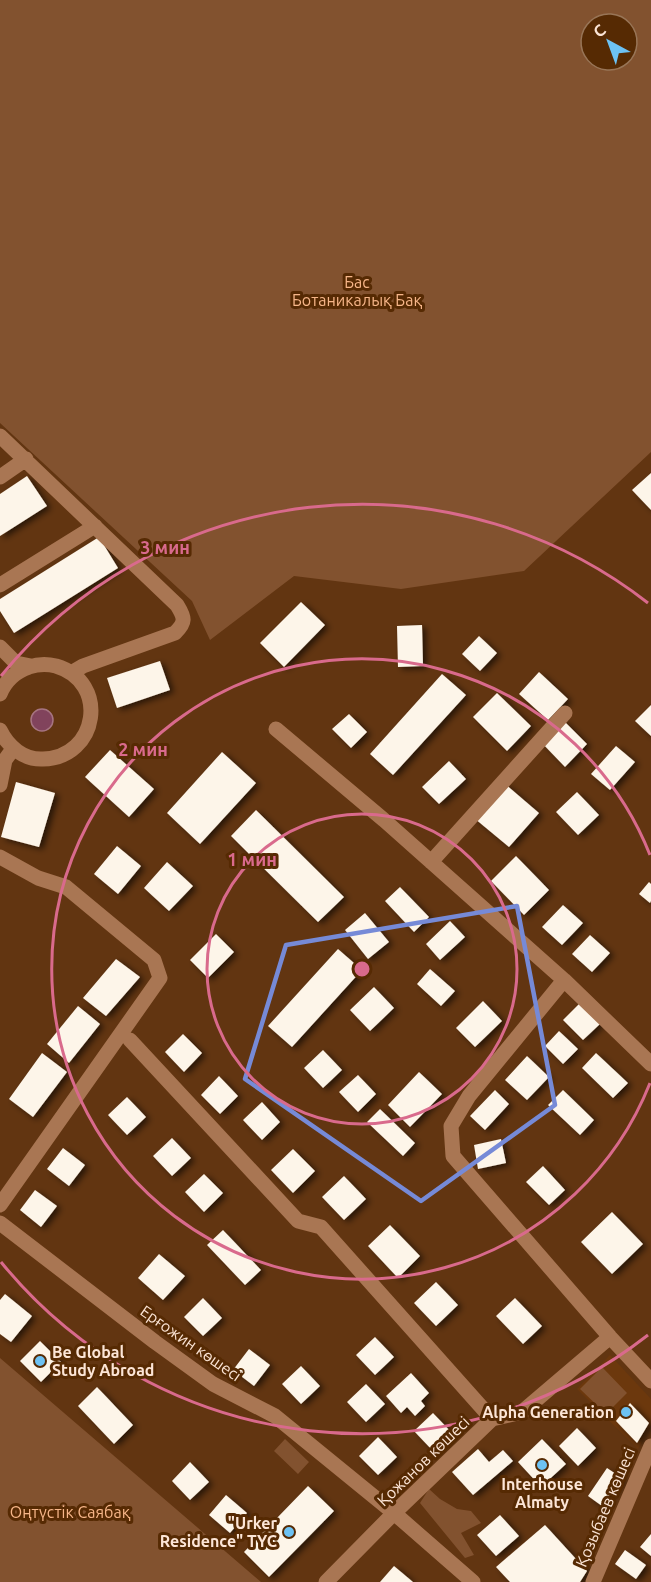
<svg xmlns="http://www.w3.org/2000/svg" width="651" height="1582" font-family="Ubuntu,sans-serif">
<defs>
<filter id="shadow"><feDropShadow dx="4" dy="2.5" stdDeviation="3" flood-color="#0009"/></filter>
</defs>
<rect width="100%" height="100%" fill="#623511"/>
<!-- built -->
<path fill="#6c380d" d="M610,1355L651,1399V1425L638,1449L577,1389Z"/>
<!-- green -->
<path fill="#82522f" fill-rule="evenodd" d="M0,0H651V452L524,571L401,589L294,576L210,640L192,601L0,423ZM591,24H627V60H591Z
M0,1358L261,1582H0Z
M602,1367L627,1393L606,1414L580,1389Z
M285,1439L309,1462L298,1474L274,1451Z
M429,1489L440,1499L457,1509L471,1511L481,1523L461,1533L474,1555L465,1558L420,1503Z"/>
<!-- water -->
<path fill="#81435c" stroke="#a67481" stroke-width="1.5" d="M31 720a11 11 0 1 1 22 0a11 11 0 1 1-22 0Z"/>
<!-- building -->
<path fill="#fdf5e9" filter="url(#shadow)" d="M651,473V510L632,490Z
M27,476L47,506L0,536V494Z
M99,537L118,568L14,633L0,611V599Z
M301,602L325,625L284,667L260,643Z
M422,625L423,666L398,667L397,626Z
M479,636L497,653L480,671L462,654Z
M160,661L170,690L117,708L107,678Z
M539,672L568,699L548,720L519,694Z
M442,674L466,695L393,775L370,754Z
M497,693L531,726L507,751L473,717Z
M651,705V736L635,721Z
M349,714L367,732L351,748L332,729Z
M563,720L587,744L565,767L541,742Z
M616,746L635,762L610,790L591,774Z
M110,750L154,789L129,817L85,777Z
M222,752L256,783L200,844L167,813Z
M449,761L466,779L439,804L422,787Z
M16,782L55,793L39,847L1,837Z
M504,783L539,813L509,847L474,818Z
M577,792L599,815L578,835L556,812Z
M256,810L344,897L318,922L231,836Z
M117,846L141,866L118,894L94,874Z
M516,856L549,890L524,915L491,881Z
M167,862L193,886L169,911L144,888Z
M649,882L651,884V901L650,903L639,894Z
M400,887L429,917L414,932L385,901Z
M563,905L583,923L562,945L542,927Z
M365,913L389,942L368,959L345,930Z
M450,921L465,937L440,960L426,944Z
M216,934L234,952L208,978L190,960Z
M590,935L610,953L592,972L572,954Z
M338,949L362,970L292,1047L268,1026Z
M116,959L140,977L106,1016L83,998Z
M430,969L455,991L441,1006L417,984Z
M374,987L394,1008L370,1031L350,1010Z
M483,1001L502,1021L475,1047L456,1028Z
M580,1003L600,1024L583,1040L563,1020Z
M78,1006L100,1024L69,1063L47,1044Z
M559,1031L578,1049L563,1064L545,1046Z
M183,1034L202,1053L184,1072L165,1052Z
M323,1050L342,1070L323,1088L304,1068Z
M42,1053L67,1072L33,1117L9,1099Z
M596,1053L628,1083L613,1098L582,1068Z
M527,1056L549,1077L527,1100L505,1080Z
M419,1072L442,1094L410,1127L388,1105Z
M358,1075L376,1094L358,1112L339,1092Z
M219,1076L238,1096L220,1114L201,1095Z
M495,1090L509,1104L485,1130L470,1116Z
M563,1090L594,1120L580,1135L548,1105Z
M127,1097L146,1117L127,1135L108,1115Z
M262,1102L280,1122L262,1140L243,1120Z
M380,1109L415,1143L403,1156L367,1122Z
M172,1138L191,1158L172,1176L153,1156Z
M501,1139L506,1163L478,1169L474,1145Z
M63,1148L85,1165L69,1186L47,1169Z
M293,1149L315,1171L293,1193L271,1170Z
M543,1166L565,1190L549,1205L526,1182Z
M204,1174L223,1193L204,1212L185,1192Z
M344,1176L366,1199L344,1220L322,1197Z
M35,1190L57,1206L41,1227L20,1210Z
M612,1212L643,1244L612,1274L581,1242Z
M390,1225L420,1256L398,1278L368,1246Z
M223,1230L261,1270L245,1285L207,1245Z
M159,1254L185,1276L163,1300L138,1278Z
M436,1282L458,1305L436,1326L414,1303Z
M5,1294L32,1316L11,1342L0,1334V1300Z
M203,1298L222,1318L203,1336L184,1317Z
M515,1298L542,1326L523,1344L496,1316Z
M375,1337L394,1357L375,1375L356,1355Z
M40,1341L61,1362L41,1382L20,1361Z
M249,1349L270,1365L254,1386L233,1370Z
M301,1366L320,1386L301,1404L282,1384Z
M411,1373L429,1393L421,1401L425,1406L415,1416L407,1407L401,1413L386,1396Z
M366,1384L385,1404L366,1422L347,1402Z
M97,1387L133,1425L114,1444L78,1406Z
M630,1403L649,1423L637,1443L616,1421Z
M433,1413L452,1433L433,1451L414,1431Z
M577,1428L596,1448L578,1466L559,1446Z
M378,1437L397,1457L378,1475L359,1456Z
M542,1439L566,1464L541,1487L518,1462Z
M478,1449L489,1462L503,1450L513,1461L473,1495L452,1472Z
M190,1462L209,1482L190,1500L172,1481Z
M607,1468L622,1478L602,1506L588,1496Z
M308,1486L334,1511L269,1577L244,1552Z
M226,1495L247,1513L230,1533L209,1515Z
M500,1515L519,1536L496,1556L477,1535Z
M545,1525L587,1571L580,1582H510L496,1567Z
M651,1534V1556L640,1547Z
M625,1550L646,1565L636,1579L615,1564Z
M394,1566L413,1582H380Z"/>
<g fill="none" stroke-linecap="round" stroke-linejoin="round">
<!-- street -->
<path stroke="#a97653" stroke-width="15" d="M0,436L177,605C185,618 186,622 175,633L83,666L71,673
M0,477L26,459
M0,585L95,526
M0,647L16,663L31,666
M0,694C5,681 16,671 29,667C38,664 48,664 56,666C110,682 98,758 43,759C24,760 8,747 0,730
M276,729L384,820L564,980L651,1064
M0,785L5,760L13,749
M0,857L38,878L66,887L154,960L160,978L0,1205
M431,862L565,713
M564,980L469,1096L451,1126L453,1156L610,1337L651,1381
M130,1040L298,1221L321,1227L492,1419
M0,1223L155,1342L213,1384L275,1416L394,1513L492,1419L522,1412L610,1337
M593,1582L651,1446"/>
<!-- secondary -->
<path stroke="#a97653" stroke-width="15" d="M326,1582L394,1513L473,1582"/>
</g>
<!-- marked area -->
<path fill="none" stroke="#768ad7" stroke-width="4.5" stroke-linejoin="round" d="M517,906L555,1105L421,1201L245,1079L286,945Z"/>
<!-- distance rings -->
<g fill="none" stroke="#d96a8c" stroke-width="3">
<circle cx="362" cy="969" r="155"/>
<path d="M650 1083A310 310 0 1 1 650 855"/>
<path d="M648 1335A465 465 0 0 1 1 1262M1 676A465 465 0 0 1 648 603"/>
</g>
<!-- markers -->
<g fill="#6dc2f3" stroke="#562a03" stroke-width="2">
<circle cx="40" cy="1361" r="6"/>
<circle cx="626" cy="1412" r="6"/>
<circle cx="542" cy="1465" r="6"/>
<circle cx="289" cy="1532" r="6"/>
</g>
<g text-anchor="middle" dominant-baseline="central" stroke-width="6" stroke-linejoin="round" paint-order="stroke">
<!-- park labels -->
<g font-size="16" fill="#f7b689" stroke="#562a03">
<text x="357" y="282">Бас<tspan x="357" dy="18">Ботаникалық Бақ</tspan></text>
<text x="70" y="1512">Оңтүстік Саябақ</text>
</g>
<!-- street labels -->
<g font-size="16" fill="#fce5d6" stroke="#562a03">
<text transform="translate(191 1343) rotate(35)">Ерғожин көшесі</text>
<text transform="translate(423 1461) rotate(-44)">Қожанов көшесі</text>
<text transform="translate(605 1507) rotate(-67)">Қозыбаев көшесі</text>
</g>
<!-- poi labels -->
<g font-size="16" font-weight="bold" fill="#fce5d6" stroke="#562a03" text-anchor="end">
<text x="52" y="1352" text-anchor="start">Be Global<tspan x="52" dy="18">Study Abroad</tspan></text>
<text x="614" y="1412">Alpha Generation</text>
<text x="542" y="1484" text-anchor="middle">Interhouse<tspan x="542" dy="18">Almaty</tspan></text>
<text x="277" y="1523">"Urker<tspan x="277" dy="18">Residence" ТҮС</tspan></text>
</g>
</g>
<circle cx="362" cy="969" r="9" fill="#d96a8c" stroke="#562a03" stroke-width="3"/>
<g font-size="18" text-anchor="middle" font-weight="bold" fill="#d96a8c" stroke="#562a03" stroke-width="6" stroke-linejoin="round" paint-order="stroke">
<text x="165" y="554">3 мин</text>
<text x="143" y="756">2 мин</text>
<text x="252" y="866">1 мин</text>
</g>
<!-- north arrow -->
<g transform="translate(609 42) rotate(319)"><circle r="28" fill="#562a03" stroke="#987557" stroke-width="1.5"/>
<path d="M0-4.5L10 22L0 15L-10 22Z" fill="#6dc2f3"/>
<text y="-9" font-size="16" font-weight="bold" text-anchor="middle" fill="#fce5d6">С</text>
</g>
</svg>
